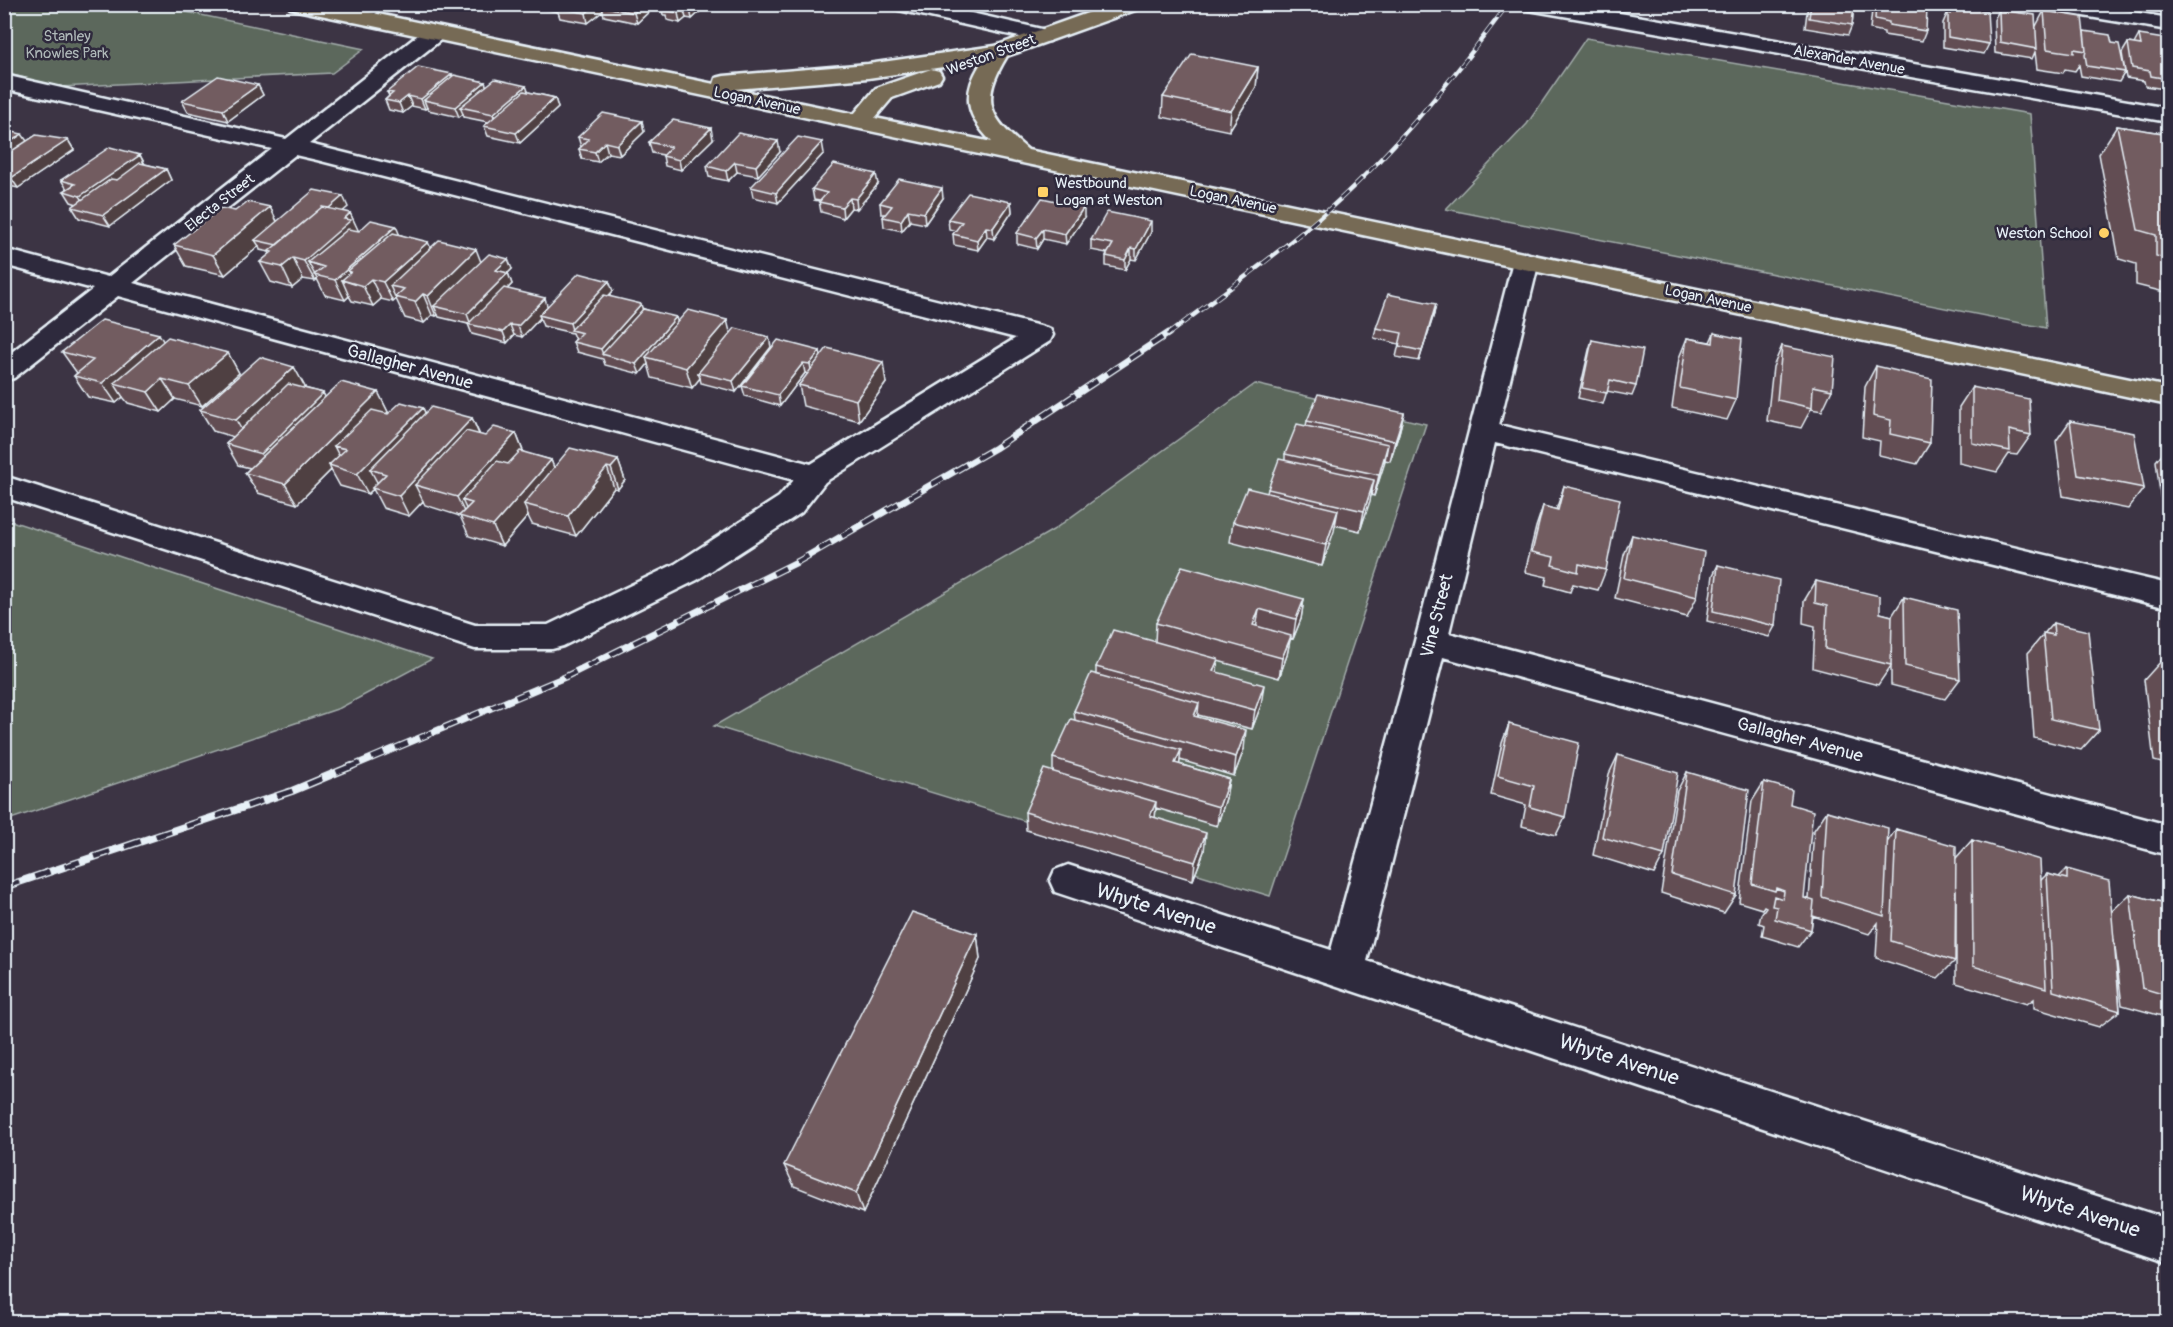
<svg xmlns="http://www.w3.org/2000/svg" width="2173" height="1327" font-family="Pangolin,sans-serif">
<rect width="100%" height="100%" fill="#3c3444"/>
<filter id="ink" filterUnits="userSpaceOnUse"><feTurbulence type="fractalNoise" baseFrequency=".0167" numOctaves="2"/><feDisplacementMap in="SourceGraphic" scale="12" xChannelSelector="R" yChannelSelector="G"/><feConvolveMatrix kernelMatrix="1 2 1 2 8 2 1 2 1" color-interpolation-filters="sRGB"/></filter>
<g filter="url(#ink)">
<!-- green -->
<path fill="#5b675c" stroke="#a2acaa" stroke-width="1.5" d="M5,5H153L364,49L332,73L60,87L5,73Z
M1586,38L2030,114L2046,328L1446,209L1527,124Z
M1255,384L1426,424L1270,896L714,726L1053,530Z
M5,519L432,659L340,708L5,821Z"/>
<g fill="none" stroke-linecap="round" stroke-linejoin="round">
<!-- minor casing -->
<g stroke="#e8f1f8" stroke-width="5">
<path id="minor" d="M360,4H384C376,16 362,25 349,21L345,17Z
M889,4H932L1050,31L1053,36L1050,41L1042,42L899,10L892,8Z
M1519,4H1568L2168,108V122L1529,10L1522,8Z
M2037,4H2088L2168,18V30L2047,10L2040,8Z
M435,27L443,28L446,33L443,38L309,144L1040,326L1050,329L1053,335L1050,341L825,482L801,513L697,580L563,646L552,649H475L4,497V476L475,625H548L675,564L779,497L794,480L118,296L14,378L4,381V358L93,289L4,265V249L108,277L272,149L4,89V75L286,139L427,28ZM295,155L317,160L1016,338L811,464L133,283Z
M1526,253L1535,256L1539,261L1499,425L2168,584V608L1495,443L1449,633L2168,825V855L1443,657L1367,961L2168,1219V1263L1055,892L1050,881L1055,870L1068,865L1331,950L1415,641L1513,261L1517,256Z"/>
</g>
<!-- major casing -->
<g stroke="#e8f1f8" stroke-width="5">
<path id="major" d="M287,4H330L714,84L716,78L724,76L868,64L995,46L1113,4H1144L1141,8L1007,56C979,102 989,117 1028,150L2168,387V405L297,10L290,8ZM971,63L980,65C961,96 967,117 992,142L875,118L892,98L939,81L942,76L939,71L931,69L876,88L854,114L735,89L868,78Z"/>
</g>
<!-- minor -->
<use href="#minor" fill="#2f2a3d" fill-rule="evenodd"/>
<!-- major -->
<use href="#major" fill="#766a54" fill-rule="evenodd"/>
<!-- rail-far2 casing -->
<g stroke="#e8f1f8" stroke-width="4.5">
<path id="rail-far2" d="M1167,335C1218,296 1271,260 1319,218C1391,156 1452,80 1508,4"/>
</g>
<!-- rail-far1 casing -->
<g stroke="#e8f1f8" stroke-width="7">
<path id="rail-far1" d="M348,768L565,677L799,561L995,448L1169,333"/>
</g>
<!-- rail casing -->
<g stroke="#e8f1f8" stroke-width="8">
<path id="rail" d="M4,887L292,791L352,766"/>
</g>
<!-- rail-far2 -->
<use href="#rail-far2" stroke="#2f2a3d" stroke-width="3" stroke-dasharray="10" stroke-linecap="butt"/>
<!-- rail-far1 -->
<use href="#rail-far1" stroke="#2f2a3d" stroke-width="4.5" stroke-dasharray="13" stroke-linecap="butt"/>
<!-- rail -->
<use href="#rail" stroke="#2f2a3d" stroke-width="5" stroke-dasharray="16" stroke-linecap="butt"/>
</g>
<!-- wall -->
<path fill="#624e53" stroke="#e8f1f8" stroke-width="1.5" d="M481,4H511L505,9Z
M521,4H657L637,23L604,16L603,11L588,23L560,18L558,12Z
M661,4H708L692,19L686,18L680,23L667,20L666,15H663Z
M1808,4H1854L1852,25L1848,35L1805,28Z
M1874,4H1904L1926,31L1922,41L1884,35V32L1870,29L1872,10Z
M2122,4H2169V12Z
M1951,5L1989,44L1984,54L1943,47V23Z
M1999,10L2036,26L2044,11L2084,31L2112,43L2125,72L2119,82L2081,76L2079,65L2075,71L2065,69L2063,73L2037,69L2035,52L2032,59L1995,53L1994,20Z
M2139,35L2165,47L2169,41V84L2165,89L2145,86L2144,81L2126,78L2122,53L2128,43L2134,44Z
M1258,67L1256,87L1229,131L1162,117L1163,97Z
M452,76L485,82L486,86H526L528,92L555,98L558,108L520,143L488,136L484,126L488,122L464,117L463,114L459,117L428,110L427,108L425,109L412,106L403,113L389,110L385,100L389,96L387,92Z
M258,85L263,95L228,121L188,112L182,101Z
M642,121L644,132L620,155L608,153L598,162L582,159L579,149L581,147L578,137Z
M2117,126L2169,134V303L2164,292L2136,285V264L2119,259L2099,154Z
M4,130L27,141L68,140L74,150L18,188L4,185Z
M713,139L681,170L665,166L663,156V155L652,153L649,142Z
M780,152L758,176L737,172L728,181L709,177L707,166Z
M824,153L778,203L753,197L751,187Z
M140,155L145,164L166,169L171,180L110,226L79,218L72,207L77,204L71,202L64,191L67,189L61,180Z
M878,184L857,209L851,208L843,218L821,212L819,201L814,200L812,189Z
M943,198L925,224L910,221L902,231L884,227L883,217L885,214H881L880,203Z
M1011,202L1012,212L994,239L987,237L978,250L954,245L953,234L956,231L949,229L948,219Z
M270,207L277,221L348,207L342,211L350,213L358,231L399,234L431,248L512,269L508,273L512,284L507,289L547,306L613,291L608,296L678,321L730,334L771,347L736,392L701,383L700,378L692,388L652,378L648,364L640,374L605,365L603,359L577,352L573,342L575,340L572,333L543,326L540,318L522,337L514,335L507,343L472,334L468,324L439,317L438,315L436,316L432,315L424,323L405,318L396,299L393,302L381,299L373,306L352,301L349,296L345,300L325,295L317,279L315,281L303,279L292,288L271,282L260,262L270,254L269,252L260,250L259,246L225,275L186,266L174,245L235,211Z
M1084,218L1066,244L1043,239L1037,249L1017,244V233Z
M1151,232L1136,260L1131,259L1125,270L1106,266V256L1107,253L1091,250V240Z
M1434,314L1419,361L1396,357L1399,344L1374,338L1376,328Z
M1714,333L1736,400L1727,420L1672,408L1679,358L1687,338L1710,342Z
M159,334L163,341L228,353L239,373L202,406L175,399L161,412L128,403L123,397L116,403L88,397L74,376L77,373L62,352Z
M1592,340L1636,386L1632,396L1607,391L1603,404L1578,398L1589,350Z
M1782,346L1832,390L1822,411L1811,409L1801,428L1767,421L1773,367Z
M820,351L821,356L886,383L859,421L803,406L799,385L808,374L805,373L780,406L745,396L742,386Z
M1876,366L1930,443L1917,464L1879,455L1880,441L1862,437L1865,387Z
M294,367L305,387L304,388L323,393L325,397L378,392L388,412L387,414L423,408L425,413L472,418L480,435L485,436L516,433L524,453L551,460L554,468L618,460L625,480L618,489L614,488L576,536L532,524L528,516L502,546L469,536L460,516L425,505L423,501L409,516L383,508L373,489L368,494L340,486L331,470L297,504L258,493L245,473L250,468L238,465L226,444L234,437L213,431L200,410Z
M1972,387L2031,435L2017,455L2009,454L1997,472L1959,463V407Z
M1404,413L1399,433L1390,461L1385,460L1374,496L1371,495L1360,531L1335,525L1322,566L1230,542L1233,522L1267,493L1268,489L1285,460V454L1306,426L1307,421Z
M2070,421L2144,488L2128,509L2063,496L2056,441Z
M2169,445V502L2161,501L2156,461Z
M1564,486L1606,570L1598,590L1573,584L1570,592L1545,585L1547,577L1525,572L1536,527L1543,506L1556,510Z
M1632,535L1697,597L1687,617L1615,598L1624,555Z
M1718,565L1775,626L1769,637L1707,621L1713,575Z
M1816,581L1880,613L1892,616L1904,597L1960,679L1945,699L1891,685V666L1878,685L1813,668L1815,626L1803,623L1804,601Z
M1304,599L1301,619L1293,639L1290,638L1287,655L1279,678L1218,661L1217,672L1261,705L1252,729L1198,715V717L1244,749L1234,776L1180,760L1179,764L1229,779L1226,798L1217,826L1156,808L1155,818L1204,851L1193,880L1026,830L1025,812L1053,772V758L1075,720L1074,711L1096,675V667L1155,642L1156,623Z
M2053,623L2099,730L2081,750L2034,738L2028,653Z
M2162,660L2169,662V765L2154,761L2144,680Z
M1509,724L1565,817L1556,835L1522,826L1526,805L1491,795L1502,743Z
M1618,755L1664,855L1654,874L1593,855L1609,774Z
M1687,772L1736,895L1724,913L1661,893L1677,791Z
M1764,782L1790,804L1804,898L1809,899L1814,830L1827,811L1888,841L1896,829L1956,858L1972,840L2041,880L2047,874L2059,877L2067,869L2112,911L2130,894L2169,904V1018L2122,1005L2114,939L2120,1011L2099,1027L2034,1008V999L2027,1004L1956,983V889L1955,961L1938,978L1876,958L1878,923L1869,934L1813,916L1811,930L1798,947L1762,936L1764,925L1759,923L1761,914L1766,907L1764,906L1762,909L1739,902L1752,801Z
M977,934L980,959L863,1213L794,1186L784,1165Z"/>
<!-- shaded-wall -->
<path fill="#504043" stroke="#e8f1f8" stroke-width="1.5" d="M504,4H511L505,9Z
M596,4H610L601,6L603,11L588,23L586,13Z
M643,4H657L637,23L634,13Z
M695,4H708L692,19L690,9Z
M683,8L686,18L680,23L678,13Z
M1258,67L1256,87L1229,131L1231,111Z
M452,74L455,84L424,100L427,108L425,109L421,99Z
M485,82L488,92L460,107L463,114L459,117L455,107Z
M258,85L263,95L228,121L223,110Z
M526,86L530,96L496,124L493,114Z
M408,96L412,106L403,113L399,103Z
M555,98L558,108L520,143L516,133Z
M642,121L644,132L620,155L617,145Z
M711,128L713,139L681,170L679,160Z
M22,134L29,144L4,161V146Z
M68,140L74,150L18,188L11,178Z
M778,141L780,152L758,176L756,166Z
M605,142L608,153L598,162L595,152Z
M822,142L824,153L778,203L776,193Z
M140,155L145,166L87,207L80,196Z
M735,162L737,172L728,181L726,171Z
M166,169L171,180L110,226L103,215Z
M876,174L878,184L857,209L856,199Z
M942,188L943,198L925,224L924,213Z
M343,196L348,207L290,257L284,246Z
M850,198L851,208L843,218L842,207Z
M1011,202L1012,212L994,239L993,228Z
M270,207L280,228L255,240L259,246L225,275L213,255Z
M1084,207V218L1066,244L1065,234Z
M908,210L910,221L902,231L901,221Z
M350,213L360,234L324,267L308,262L317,279L315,281L304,261L344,219Z
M1151,221V232L1136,260V249Z
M396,226L404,246L351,272L348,271L354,284L342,280L349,296L345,300L335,280Z
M986,227L987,237L978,250L977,240Z
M1043,229V239L1037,249L1036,238Z
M428,242L437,262L390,286L396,299L393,302L383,282Z
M1131,248V259L1125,270V260Z
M476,249L484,270L434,306L438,315L436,316L428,296Z
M293,258L303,279L292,288L282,267Z
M508,259L512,269L500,281L496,270Z
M508,273L512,284L471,325L467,314Z
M371,279L381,299L373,306L363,286Z
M609,281L613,291L575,331L572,330L570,323Z
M423,294L432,315L424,323L415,302Z
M545,298L548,309L539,315L540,318L522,337L518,326Z
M641,304L644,315L603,355L601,349Z
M1436,304L1434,314L1419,361L1422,351Z
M676,317L679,328L646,357L648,364L640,374L636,364Z
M727,320L732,340L698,373L700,378L692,388L686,368Z
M510,325L514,335L507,343L503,332Z
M159,334L171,355L114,383L123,397L116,403L102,383Z
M769,337L771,347L736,392L733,381Z
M820,351L822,361L812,375L810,364Z
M228,353L239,373L202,406L189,386Z
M883,362L886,383L859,421L856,400Z
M803,363L805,373L780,406L778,395Z
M294,367L305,387L248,441L236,420Z
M162,379L175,399L161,412L148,392Z
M378,392L388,412L348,453L346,449L334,446L341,460L329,465L331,470L297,504L285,484Z
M323,393L334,414L273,475L261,454Z
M423,408L432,429L386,474L370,469L378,484L372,488L373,489L368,494L357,474Z
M1404,413L1399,433L1390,461L1395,441Z
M472,418L481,439L415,485L423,501L409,516L399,496Z
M516,433L524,454L472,503L462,500L469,515L467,518L457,497Z
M1388,444L1384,465L1374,496L1379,475Z
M551,460L559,481L524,504L528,516L502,546L493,526Z
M618,460L625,480L618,489L611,468Z
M607,467L614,488L576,536L568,516Z
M1374,480L1370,501L1360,531L1364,511Z
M1338,510L1334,531L1322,566L1326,545Z
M1304,599L1301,619L1293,639L1296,619Z
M1259,609L1256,629L1253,625Z
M1291,636L1287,655L1279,678L1282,658Z
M1218,659L1216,679L1213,671Z
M1264,685L1261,705L1252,729L1255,710Z
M1199,703L1197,722L1194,716Z
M1246,730L1244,749L1234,776L1236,757Z
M1181,750L1179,769L1175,763Z
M1229,779L1226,798L1217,826L1219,807Z
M1156,802L1155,820L1150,816Z
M1206,833L1204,851L1193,880L1195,862Z
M977,934L980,959L863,1213L856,1193Z"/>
<!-- building -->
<path fill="#725b60" stroke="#e8f1f8" stroke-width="1.5" d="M561,4H596L586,13L557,8Z
M603,4H643L634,13L601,6Z
M695,4L690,9L683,8L678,13L665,10L669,6L661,5Z
M1811,4H1854L1852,25L1809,18Z
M1876,4H1904L1927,8L1926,31L1889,25V22L1875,19Z
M1951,5L1987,11L1989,44L1948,37V13L1951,14Z
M1999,10L2035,15L2037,49L2000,42Z
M2044,11L2082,17L2086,51L2074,49V53L2047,49Z
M2084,31L2110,35L2112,43L2119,44L2125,72L2087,66L2085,55L2086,51Z
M2139,35L2164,39L2169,63V79L2151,76L2150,71L2132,68L2128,43L2141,45Z
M1192,54L1258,67L1231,111L1163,97Z
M418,67L452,74L421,99L408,96L399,103L385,100L393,93L387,92Z
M454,75L485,82L455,107L424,100Z
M218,76L258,85L223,110L182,101Z
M495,79L526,86L493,114L460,107Z
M524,91L555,98L516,133L484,126Z
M603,113L642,121L617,145L605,142L595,152L579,149L589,139L578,137Z
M673,120L711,128L679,160L663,156L671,147L649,142Z
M2117,126L2169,134V259L2156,256V235L2138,230Z
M4,130L22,134L4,146Z
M738,133L778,141L756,166L735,162L726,171L707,166Z
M36,135L68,140L11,178L4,176V156Z
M798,137L822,142L776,193L751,187Z
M110,147L140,155L80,196L64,191L75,184L61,180Z
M140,163L166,169L103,215L72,207L111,179L117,180Z
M834,164L876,174L856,199L850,198L842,207L819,202L827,193L812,189Z
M899,179L942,188L924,213L908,210L901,221L883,217L892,206L880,203Z
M314,190L343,196L329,208L322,207L277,245L255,240Z
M968,193L1011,202L993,228L986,227L977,240L953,234L962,222L948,219Z
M1042,198L1084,207L1065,234L1043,229L1036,238L1017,233Z
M247,202L270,207L213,255L174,245L221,208L235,211Z
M322,207L350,213L344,219L351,220L304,261L293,258L282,267L260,262L272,252L269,251Z
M1107,212L1151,221L1136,249L1131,248L1125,260L1106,256L1113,244L1091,240Z
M371,220L396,226L335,280L314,275L324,267L308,262L348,229L359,231Z
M393,233L428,242L383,282L371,279L363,286L342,280L351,272L348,271Z
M439,240L476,249L428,296L423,294L415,302L395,297L404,289L390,286Z
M489,254L508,259L496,270L508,273L467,314L434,306Z
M579,273L609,281L570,323L539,315Z
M504,288L545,298L518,326L510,325L503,332L468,324Z
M1388,294L1436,304L1422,351L1399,346L1402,333L1376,328Z
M604,295L641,304L601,349L573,342L582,333L571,330Z
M643,309L676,317L636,364L602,354Z
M688,310L727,320L686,368L646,357Z
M102,320L159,334L102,383L74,376L93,360L62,352Z
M735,328L769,337L733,381L698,373Z
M1714,333L1742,339L1736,400L1680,388L1687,338L1713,343Z
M168,337L228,353L189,386L162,379L148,392L114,383Z
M778,340L820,351L810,364L803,363L778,395L742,386Z
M1592,340L1643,350L1636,386L1610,380L1607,393L1582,388Z
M1782,346L1835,357L1832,390L1813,386L1812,408L1777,400Z
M827,348L883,362L856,400L799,385Z
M260,357L294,367L236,420L200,410Z
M1876,366L1932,379L1930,443L1890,434L1891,420L1873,416Z
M341,382L378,392L285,484L245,473Z
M288,384L323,393L261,454L226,444Z
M1972,387L2029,399L2031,435L2009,430L2010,451L1972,443Z
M1318,394L1404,413L1395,441L1307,421Z
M401,402L423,408L357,474L329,465L346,449L334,446L372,410L388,414Z
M431,407L472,418L399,496L372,488L386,474L370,469Z
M2070,421L2134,433L2144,488L2078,475Z
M1297,424L1388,444L1379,475L1285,454Z
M494,427L516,433L457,497L415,485L466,431L485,436Z
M570,448L618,460L611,468L607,467L568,516L524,504Z
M520,451L551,460L493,526L459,516L472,503L462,500L497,461L508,464Z
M1279,459L1374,480L1364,511L1268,489Z
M1564,486L1620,499L1606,570L1579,564L1578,572L1552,565L1554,557L1532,552L1543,506L1558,510Z
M1247,488L1338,510L1326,545L1233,522Z
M1632,535L1704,552L1697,597L1624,578Z
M1718,565L1779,580L1775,626L1713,611Z
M1182,566L1304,599L1296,619L1259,609L1253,625L1291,636L1282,658L1156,623Z
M1816,581L1880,596V613L1892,616L1891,665L1825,649L1827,606L1815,603Z
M1904,597L1957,610L1960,679L1905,666Z
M2053,623L2088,631L2099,730L2051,719L2043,633L2054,635Z
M1113,630L1218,659L1213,671L1264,685L1255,710L1096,667Z
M2162,660L2169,662V707Z
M1091,673L1199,703L1194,716L1246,730L1236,757L1074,711Z
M1071,719L1181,750L1175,763L1229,779L1219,807L1053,758Z
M1509,724L1579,743L1565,817L1530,807L1534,786L1498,776Z
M1618,755L1678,773L1664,855L1602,837Z
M1044,769L1156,802L1150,816L1206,833L1195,862L1025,812Z
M1687,772L1749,790L1736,895L1672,875Z
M1764,782L1792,790L1790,804L1813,811L1804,898L1814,901L1811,930L1775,919L1777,907L1772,906L1774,896L1783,899L1784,891L1776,888L1775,891L1752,884Z
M1827,811L1888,828L1884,916L1822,897Z
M1896,829L1956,846L1955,961L1891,941Z
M1972,840L2040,860L2046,988L1973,966Z
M2067,869L2109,881L2120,1011L2053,991L2047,874L2067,879Z
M2130,894L2169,904V996L2142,988Z
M912,912L977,934L856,1193L784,1165Z"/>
</g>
<!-- markers -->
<g fill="#ffd166" stroke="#2f2a3d" stroke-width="2">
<rect x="1037" y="186" width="12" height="12" rx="3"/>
<circle cx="2104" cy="233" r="6"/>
</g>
<g text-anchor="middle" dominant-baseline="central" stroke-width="5" stroke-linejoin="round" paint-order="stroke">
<!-- far-park labels -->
<g font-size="15" fill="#b0baba" stroke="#2f2a3d">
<text x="67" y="36">Stanley<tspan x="67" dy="17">Knowles Park</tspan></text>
</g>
<!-- far-street labels -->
<g font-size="15" fill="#e8f1f8" stroke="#2f2a3d">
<text transform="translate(991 55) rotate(-20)">Weston Street</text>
<text transform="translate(1849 60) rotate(10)">Alexander Avenue</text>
<text transform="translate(757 101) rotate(12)">Logan Avenue</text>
<text transform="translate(1233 200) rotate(12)">Logan Avenue</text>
<text transform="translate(220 203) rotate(-38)">Electa Street</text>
<text transform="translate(1708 299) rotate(12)">Logan Avenue</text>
</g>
<!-- far-poi labels -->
<g font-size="15" fill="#e8f1f8" stroke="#2f2a3d" text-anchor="start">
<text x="1055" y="183">Westbound<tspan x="1055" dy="17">Logan at Weston</tspan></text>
<text x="2092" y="233" text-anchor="end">Weston School</text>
</g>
<!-- street labels -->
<g font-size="18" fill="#e8f1f8" stroke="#2f2a3d">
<text transform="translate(410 367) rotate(15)">Gallagher Avenue</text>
<text transform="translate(1437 616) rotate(-76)">Vine Street</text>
<text transform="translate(1800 740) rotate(15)">Gallagher Avenue</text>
</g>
<!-- near-street labels -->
<g font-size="21" fill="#e8f1f8" stroke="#2f2a3d">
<text transform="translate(1156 909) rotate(18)">Whyte Avenue</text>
<text transform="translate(1619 1060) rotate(18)">Whyte Avenue</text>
<text transform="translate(2080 1212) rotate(18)">Whyte Avenue</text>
</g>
</g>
<!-- margin -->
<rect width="2173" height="1327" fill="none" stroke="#2f2a3d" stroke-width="24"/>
<rect x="12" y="12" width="2149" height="1303" fill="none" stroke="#e8f1f8" stroke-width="2" filter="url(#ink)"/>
</svg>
